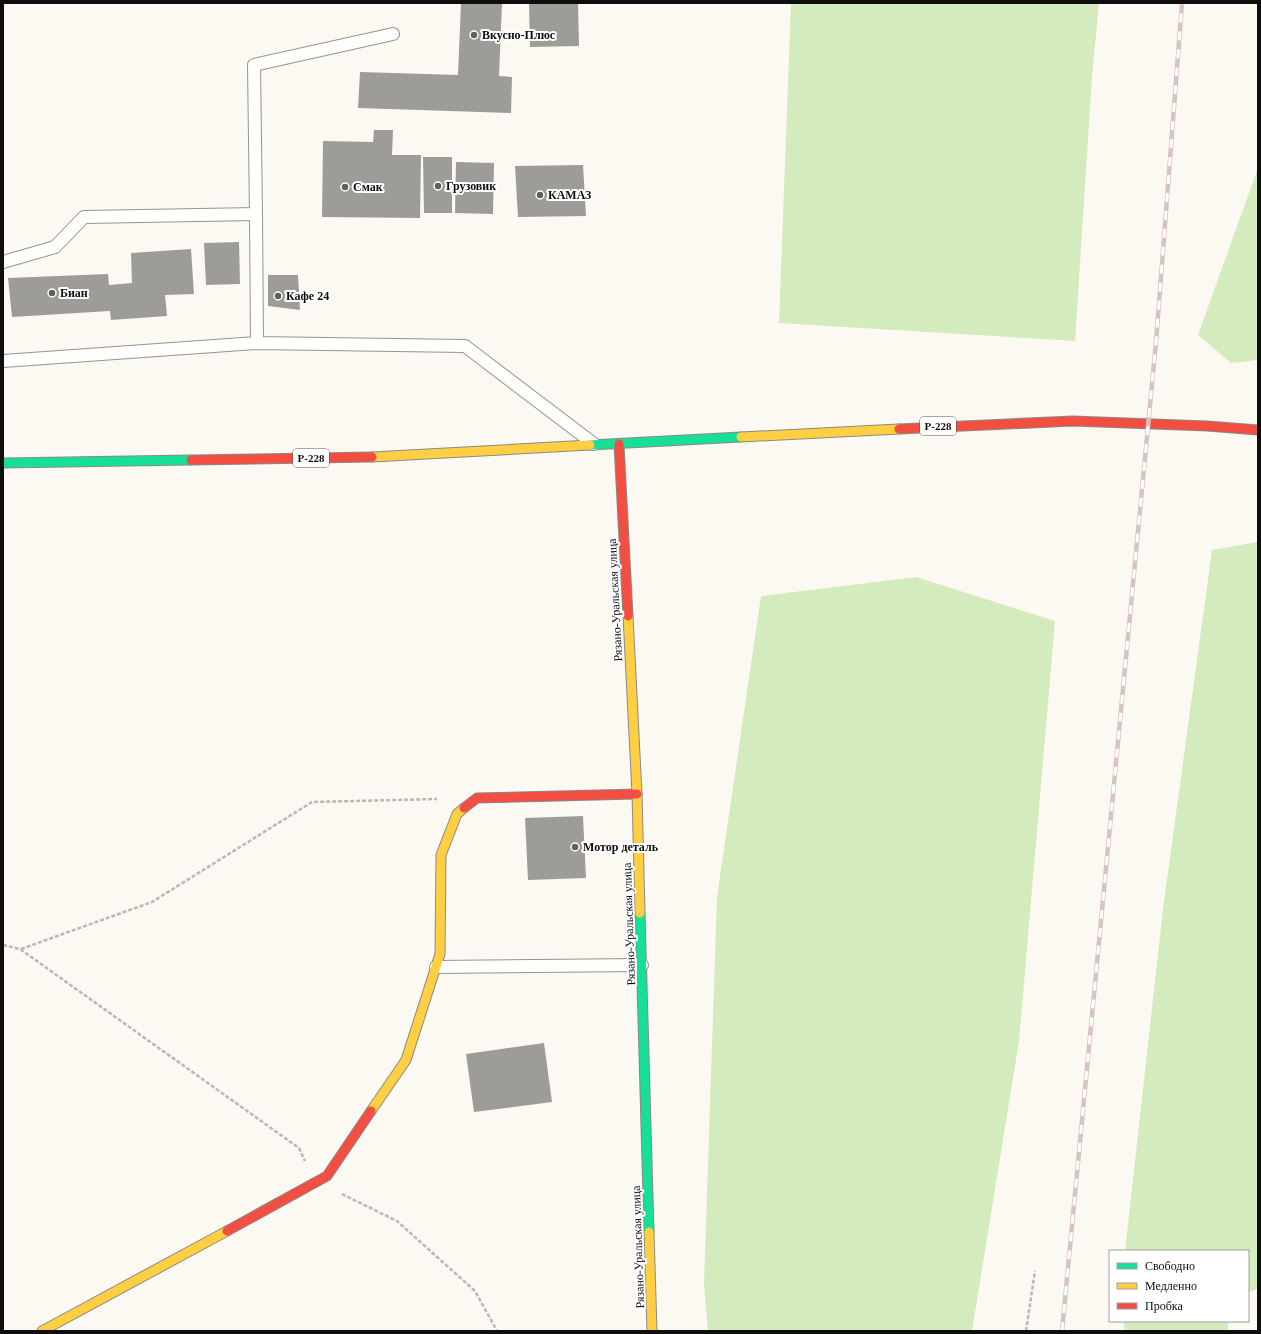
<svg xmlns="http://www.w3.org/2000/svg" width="1261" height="1334" font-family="Georgia,serif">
<rect width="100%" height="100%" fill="#fbf9f2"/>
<!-- forest -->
<path fill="#d3ebbd" d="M791,3H1099L1092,77L1075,341L779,323Z
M1258,168V360L1231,363L1198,335Z
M1258,542V1289L1248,1292V1251H1125L1163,909L1212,550Z
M916,577L1055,621L1019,1041L972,1331H708L704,1284L717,897L761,596Z
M1123,1321H1228V1331H1125Z"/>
<!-- building -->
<path fill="#9e9c98" d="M461,3H502L499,76L512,77L511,113L358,108L360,72L458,75Z
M529,3H578L579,46L530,47Z
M374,130H393L392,155H421L420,218L322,217L323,141L373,142Z
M423,157H452V213H424Z
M456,162L494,163L493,214L455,213Z
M583,165L586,216L518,217L515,166Z
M239,242L240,284L206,285L204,243Z
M191,249L194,294L165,295L167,316L111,320L110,311L12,317L8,278L108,274L109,285L132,283L131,253Z
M268,275H298L300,310L268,306Z
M583,816L586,878L528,880L525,818Z
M544,1043L552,1102L474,1112L466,1054Z"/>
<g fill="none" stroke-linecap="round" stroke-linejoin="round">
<!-- lane casing -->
<g stroke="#959491" stroke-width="14">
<path id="lane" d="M256,214L257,343
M3,262L55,247L84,217L256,214L254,65L393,34
M3,361L257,343L465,346L594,444
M436,967L642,965"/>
</g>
<!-- fast casing -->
<g stroke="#8b8a87" stroke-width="11">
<path id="fast" d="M590,445L741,437
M3,463L191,460
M640,913L649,1232"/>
</g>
<!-- slow casing -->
<g stroke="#8b8a87" stroke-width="11">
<path id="slow" d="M741,437L899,429
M372,457L590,445
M628,616L637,794L640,913
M371,1111L406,1060L440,954L441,855L457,814L464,808
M649,1232L652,1331
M42,1331L227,1231"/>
</g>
<!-- jam casing -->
<g stroke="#8b8a87" stroke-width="11">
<path id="jam" d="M899,429L1073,421L1207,426L1258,430
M619,444L628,616
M191,460L372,457
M464,808L477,798L637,794
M227,1231L327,1176L371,1111"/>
</g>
<!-- path -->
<path stroke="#b8b8b6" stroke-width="2.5" stroke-dasharray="4 2" stroke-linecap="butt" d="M3,945L20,949L299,1148L305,1161
M21,949L152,902L312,802L437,799
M342,1194L397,1221L475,1291L497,1331
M1026,1331L1035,1271"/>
<!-- lane -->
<use href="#lane" stroke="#fefefd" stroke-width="12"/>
<!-- fast -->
<use href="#fast" stroke="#16e098" stroke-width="9"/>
<!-- slow -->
<use href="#slow" stroke="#ffcf43" stroke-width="9"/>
<!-- jam -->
<use href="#jam" stroke="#f24e42" stroke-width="9"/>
<!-- rail casing -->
<g stroke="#d8c3c2" stroke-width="4.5">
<path id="rail" d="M1062,1331L1156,342L1182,3"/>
</g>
<!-- rail -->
<use href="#rail" stroke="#fff" stroke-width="3" stroke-dasharray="9" stroke-linecap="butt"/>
</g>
<!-- markers -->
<g fill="#61605e" stroke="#fff" stroke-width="1.5">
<circle cx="474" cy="35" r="4"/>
<circle cx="438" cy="186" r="4"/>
<circle cx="345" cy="187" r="4"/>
<circle cx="540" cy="195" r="4"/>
<circle cx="52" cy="293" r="4"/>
<circle cx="278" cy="296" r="4"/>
<circle cx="575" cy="847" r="4"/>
</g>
<g text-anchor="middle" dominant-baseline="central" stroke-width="4" stroke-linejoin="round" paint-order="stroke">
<!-- shield labels -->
<g fill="#fff" stroke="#565656" stroke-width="1">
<rect x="920" y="417" width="36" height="18" rx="3"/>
<rect x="293" y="449" width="36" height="18" rx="3"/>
</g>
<g font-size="11" font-weight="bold" fill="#0e0e0e">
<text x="938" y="426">Р-228</text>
<text x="311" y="458">Р-228</text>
</g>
<!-- poi labels -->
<g font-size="12" font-weight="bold" fill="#0e0e0e" stroke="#fff" text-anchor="start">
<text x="482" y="35">Вкусно-Плюс</text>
<text x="446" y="186">Грузовик</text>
<text x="353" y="187">Смак</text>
<text x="548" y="195">КАМАЗ</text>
<text x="60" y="293">Биан</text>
<text x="286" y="296">Кафе 24</text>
<text x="583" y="847">Мотор деталь</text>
</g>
<!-- street labels -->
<g font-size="12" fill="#0e0e0e" stroke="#fff">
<text transform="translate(615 600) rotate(-93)">Рязано-Уральская улица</text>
<text transform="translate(629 924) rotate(-92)">Рязано-Уральская улица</text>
<text transform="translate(638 1247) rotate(-92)">Рязано-Уральская улица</text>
</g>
</g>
<!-- border -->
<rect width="1261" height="1334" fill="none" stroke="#0e0e0e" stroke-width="8"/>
<!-- legend -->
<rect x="1109" y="1250" width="140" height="72" fill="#ffffff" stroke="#9f9f9f"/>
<rect x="1117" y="1263" width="20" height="6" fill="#16e098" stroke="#9f9f9f"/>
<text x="1145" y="1270" font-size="12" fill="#0e0e0e">Свободно</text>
<rect x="1117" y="1283" width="20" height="6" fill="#ffcf43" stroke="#9f9f9f"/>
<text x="1145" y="1290" font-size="12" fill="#0e0e0e">Медленно</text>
<rect x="1117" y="1303" width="20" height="6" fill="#f24e42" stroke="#9f9f9f"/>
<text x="1145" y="1310" font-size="12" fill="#0e0e0e">Пробка</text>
</svg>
